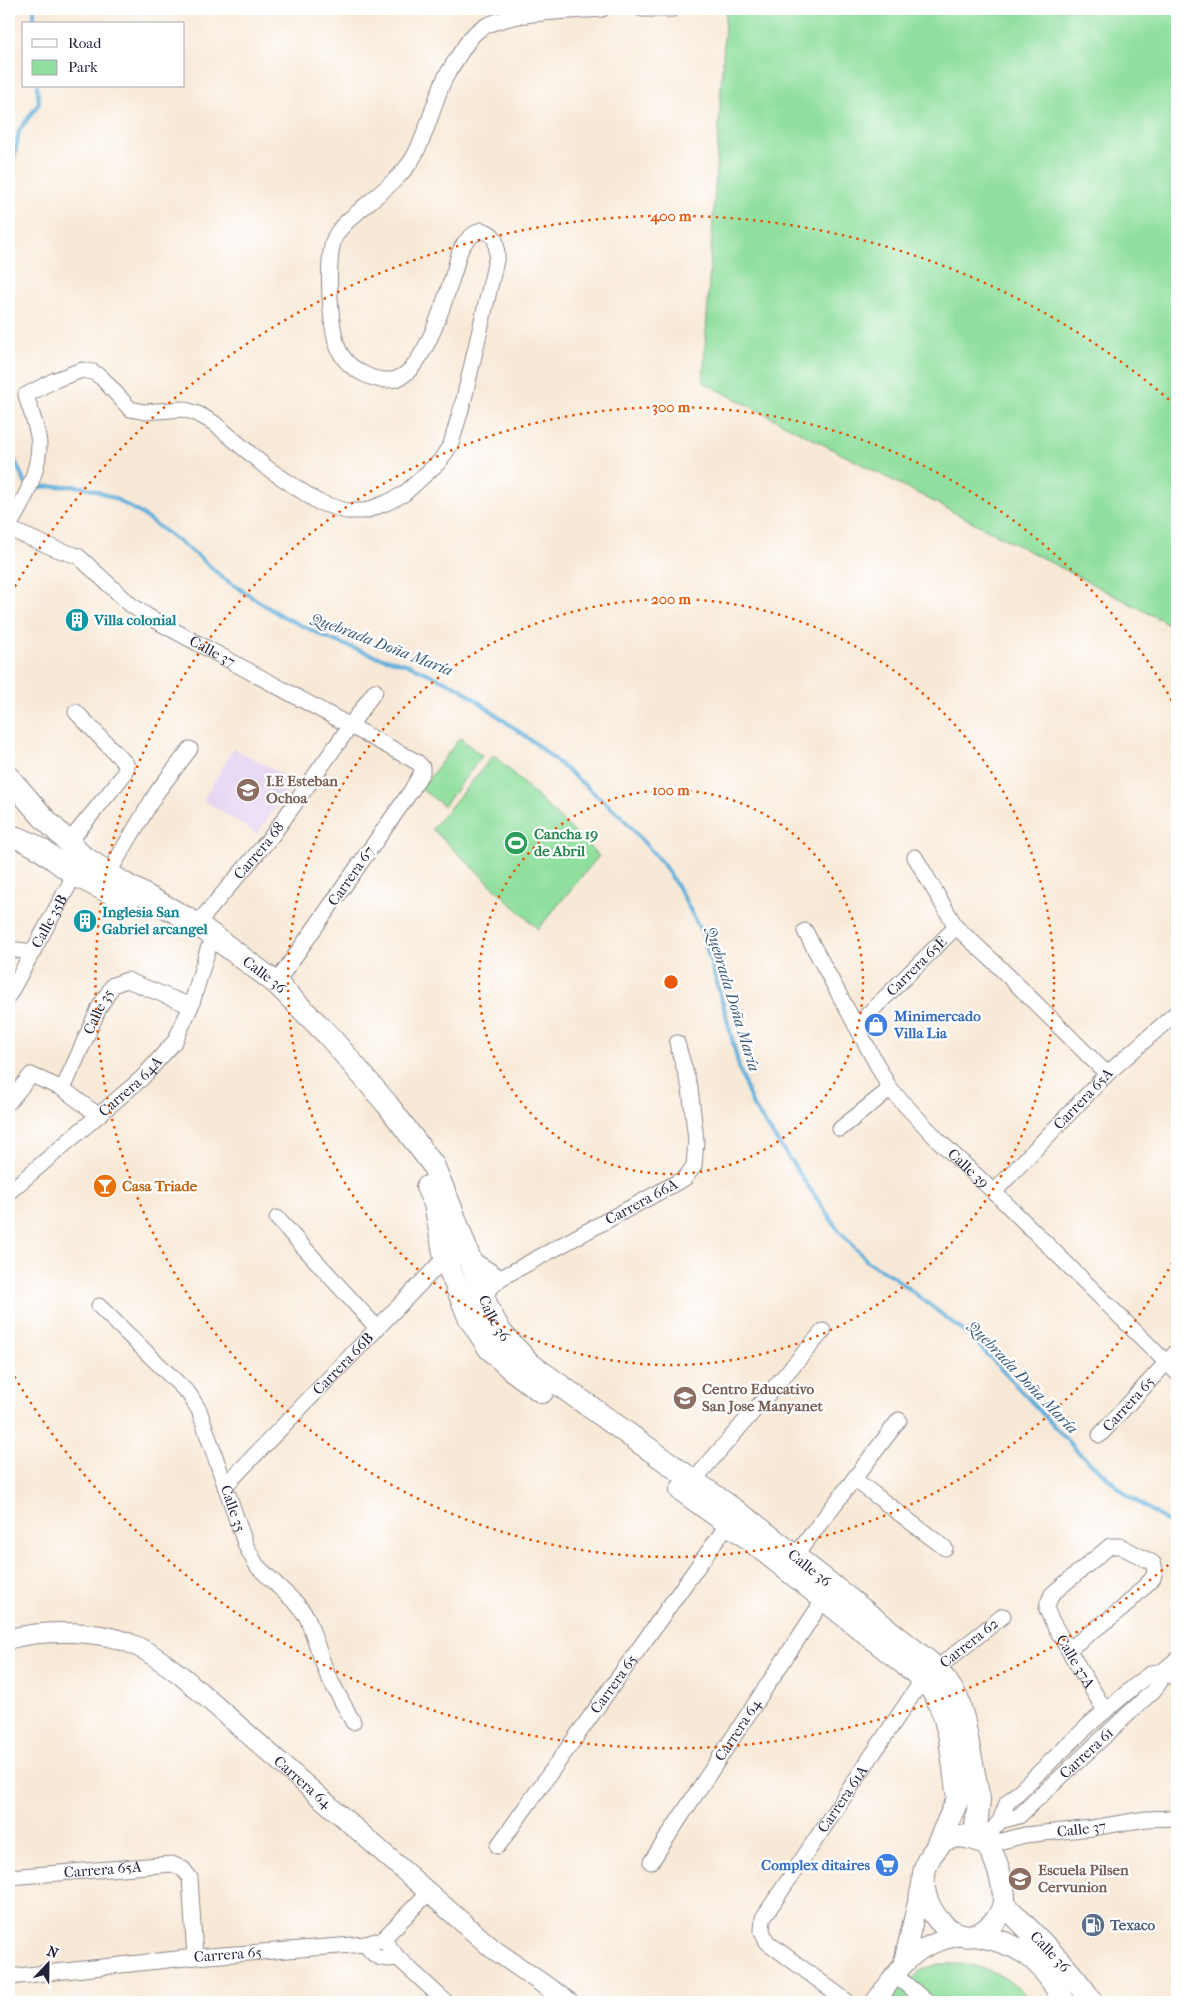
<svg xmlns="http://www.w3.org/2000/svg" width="1186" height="2011" font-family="'IM FELL French Canon',serif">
<rect width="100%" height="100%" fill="#fff"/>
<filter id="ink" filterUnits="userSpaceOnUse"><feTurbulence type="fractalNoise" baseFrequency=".02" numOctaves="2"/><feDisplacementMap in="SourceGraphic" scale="10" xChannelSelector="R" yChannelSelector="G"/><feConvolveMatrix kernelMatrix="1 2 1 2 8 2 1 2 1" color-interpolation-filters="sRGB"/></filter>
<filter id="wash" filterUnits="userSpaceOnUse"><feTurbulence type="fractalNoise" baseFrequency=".0096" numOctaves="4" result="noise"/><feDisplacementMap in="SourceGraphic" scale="20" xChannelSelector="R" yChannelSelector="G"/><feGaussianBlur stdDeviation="1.12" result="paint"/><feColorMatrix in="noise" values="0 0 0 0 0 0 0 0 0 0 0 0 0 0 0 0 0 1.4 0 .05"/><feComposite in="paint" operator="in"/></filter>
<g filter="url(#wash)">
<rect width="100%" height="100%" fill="#f8e9d7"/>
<!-- built -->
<path fill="#e4d3f2" d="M234,748L294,781L257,834L203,800Z"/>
<!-- green -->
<path fill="#90df9e" stroke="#59806c" d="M726,9H1177V628L703,382Z
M460,738L482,756L444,806L421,789Z
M494,755L599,856L538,929L432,829Z
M938,1964C983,1963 1002,1971 1033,2002H885L920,1971Z"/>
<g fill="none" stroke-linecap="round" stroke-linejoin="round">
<!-- stream -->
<path stroke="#62b0db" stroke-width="4" d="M34,9V24
M9,166L14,159L19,131L39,103L37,86
M9,447L25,483
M33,487L75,486L88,488L114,498L140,513L197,555L223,578L280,615L332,640L375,656L409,665L460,688L536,744L620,815L663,864L682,894L702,933L725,1011L740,1071L753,1106L837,1228L868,1262L894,1277L971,1337L1077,1451L1126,1494L1165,1520L1177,1524
M9,506L16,500"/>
</g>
</g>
<g filter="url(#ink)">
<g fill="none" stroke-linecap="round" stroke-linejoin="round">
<!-- minor casing -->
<g stroke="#8d8689" stroke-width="17">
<g id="minor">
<path d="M642,9H673"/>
<path d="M9,526C24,502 39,472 39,443C38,428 30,410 26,395L55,380L82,370L93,372L102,378L130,409L145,412L183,409L198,414L214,423L267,468L318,502L346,511H365L386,503L404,494L440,461L451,444L464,399L497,256C496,241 498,235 481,230C473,234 466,239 462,247C458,254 457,262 455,269C446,296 425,371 396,379C376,384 350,370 341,354C329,334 326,260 334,239C339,227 350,219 359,211C376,196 402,177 413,158C428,133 433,103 445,78C450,69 456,60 461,52C466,44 472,34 480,29C509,11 567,12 602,9"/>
<path id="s1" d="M9,529L56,549L78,556L131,605L149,617L417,762L422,767V772L411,791L276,983"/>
<path d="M68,843L122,777L127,767L126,764L76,712"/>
<path d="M915,857L956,927L992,960L1107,1074"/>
<path d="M108,874L157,792L190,749"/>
<path id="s2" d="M197,924L271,837L375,691"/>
<path id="s3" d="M805,931L890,1089L939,1141L994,1192L1177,1373"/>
<path d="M9,949L33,952"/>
<path id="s4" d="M9,995L75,874"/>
<path id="s5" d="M856,1026L956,927"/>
<path id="s6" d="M63,1089L99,1008L113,985L127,980L191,1006"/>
<path d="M9,1102L31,1075L63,1089L98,1115"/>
<path d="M840,1129L890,1089"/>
<path id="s7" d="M9,1192L142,1078L175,1041L191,1006L208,949"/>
<path id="s8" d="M994,1192L1107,1074L1177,1012"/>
<path d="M277,1218L377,1328"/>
<path id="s9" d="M482,1296L501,1278L685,1178L694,1166L696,1140L690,1088L677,1043"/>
<path id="s10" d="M99,1306L189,1394L199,1410L246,1546L257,1566L297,1604L307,1617L327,1674L353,1722"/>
<path id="s11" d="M1100,1435L1177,1351"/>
<path d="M854,1479L945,1548"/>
<path d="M694,1480L823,1331"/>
<path id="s12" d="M225,1486L445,1258L467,1256L501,1278"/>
<path d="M795,1556L899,1420"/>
<path id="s13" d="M1069,1649L1122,1609L1153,1578L1155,1570L1153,1563L1120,1546H1110L1052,1594C1050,1599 1047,1603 1047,1609C1048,1619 1097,1696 1105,1711"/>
<path id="s14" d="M936,1669L1003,1616"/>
<path d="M1163,1671L1177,1679"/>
<path id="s15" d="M1000,1821L1019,1816L1154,1690L1160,1682L1163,1671"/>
<path d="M982,1842L1000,1821L1007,1803L1091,1723L1143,1679L1152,1673L1163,1671L1177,1659"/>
<path id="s16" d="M987,1845L1025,1835L1092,1828L1146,1819L1177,1818"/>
<path id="s17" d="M498,1846L728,1524"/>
<path id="s18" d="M651,1862L824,1599"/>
<path id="s19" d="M9,1877L172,1864L183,1869L190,1878L195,1957"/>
<path d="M383,1939L398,1958L446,2002"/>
<path d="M366,1944C373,1958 383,1961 398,1958"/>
<path d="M895,1975L927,2002"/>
<path id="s20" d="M9,1977L195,1957L366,1944L383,1939L428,1893"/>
<path id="s21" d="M848,2002L767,1942L762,1931L763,1918L923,1679"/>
</g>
</g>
<!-- tertiary casing -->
<g stroke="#8d8689" stroke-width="21">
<g id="tertiary">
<path id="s22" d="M9,1639C44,1629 101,1630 134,1645C152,1653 167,1665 183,1677L493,1949L569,2002"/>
<path d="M903,1964L922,1883"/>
<path d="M875,2002C905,1962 912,1944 965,1935"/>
</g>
</g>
<!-- secondary casing -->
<g stroke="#8d8689" stroke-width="24">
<g id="secondary">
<path id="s23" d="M9,778L43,817L82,856L123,883L197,924L276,983L329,1036L387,1104L433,1165L451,1208L488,1309L501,1333L530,1364L754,1524L930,1663L946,1681L957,1698L963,1718L979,1799L975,1838"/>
<path d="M9,836C35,840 54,861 76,875C93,885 111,892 128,902"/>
<path d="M427,1187L435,1204L445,1258L469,1317L489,1348L511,1369L542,1392"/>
<path d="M681,1490L744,1535L923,1679L935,1694L944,1715L950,1738L958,1799L936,1848"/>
<path d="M959,1836C968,1837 976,1838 984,1843C995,1851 1003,1883 1004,1896C1005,1908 999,1918 990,1926C956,1960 904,1897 931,1855C935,1850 939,1844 944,1840C948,1838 954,1837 959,1836Z"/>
<path id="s24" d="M1005,1905C1035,1937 1068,1966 1092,2002"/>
<path d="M975,1935C1022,1944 1042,1959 1064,2002"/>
</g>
</g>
<!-- minor -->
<use href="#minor" stroke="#fff" stroke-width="15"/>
<!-- tertiary -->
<use href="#tertiary" stroke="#fff" stroke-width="19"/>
<!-- secondary -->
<use href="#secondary" stroke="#fff" stroke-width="22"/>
</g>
</g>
<!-- distance rings -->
<g fill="none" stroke="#e8590c" stroke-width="2.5" stroke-dasharray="2.5 5">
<circle cx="671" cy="982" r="192"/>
<circle cx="671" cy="982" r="383"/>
<path d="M1176 1256A575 575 0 1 1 1176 708"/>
<path d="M1174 1560A766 766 0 0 1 11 1371M11 593A766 766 0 0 1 1174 404"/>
</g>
<!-- icons -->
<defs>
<g id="building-disc" transform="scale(1.25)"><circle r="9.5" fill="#0f9aa8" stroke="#fff"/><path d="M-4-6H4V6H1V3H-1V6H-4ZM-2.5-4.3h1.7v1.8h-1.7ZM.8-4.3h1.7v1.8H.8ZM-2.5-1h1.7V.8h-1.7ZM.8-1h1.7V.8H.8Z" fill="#fff"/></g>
<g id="school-disc" transform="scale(1.25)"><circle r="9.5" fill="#8d6e63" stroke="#fff"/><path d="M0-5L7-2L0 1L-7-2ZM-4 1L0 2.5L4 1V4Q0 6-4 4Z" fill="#fff"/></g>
<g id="stadium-disc" transform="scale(1.25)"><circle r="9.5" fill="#2e9e5b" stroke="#fff"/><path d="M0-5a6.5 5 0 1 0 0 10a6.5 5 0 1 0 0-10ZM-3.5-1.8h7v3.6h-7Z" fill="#fff"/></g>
<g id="shop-disc" transform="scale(1.25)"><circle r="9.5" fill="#3f7fe0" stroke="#fff"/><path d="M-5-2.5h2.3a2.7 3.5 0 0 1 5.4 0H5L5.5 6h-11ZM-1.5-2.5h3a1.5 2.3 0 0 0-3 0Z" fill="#fff"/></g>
<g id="bar-disc" transform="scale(1.25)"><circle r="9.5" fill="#e8710a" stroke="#fff"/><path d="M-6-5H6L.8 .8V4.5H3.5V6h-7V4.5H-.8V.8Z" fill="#fff"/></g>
<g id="supermarket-disc" transform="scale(1.25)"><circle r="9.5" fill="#3f7fe0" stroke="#fff"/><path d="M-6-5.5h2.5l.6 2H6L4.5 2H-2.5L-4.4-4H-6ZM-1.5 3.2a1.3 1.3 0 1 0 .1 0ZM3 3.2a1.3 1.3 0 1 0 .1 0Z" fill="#fff"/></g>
<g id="fuel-disc" transform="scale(1.25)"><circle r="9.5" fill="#5c6f8a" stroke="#fff"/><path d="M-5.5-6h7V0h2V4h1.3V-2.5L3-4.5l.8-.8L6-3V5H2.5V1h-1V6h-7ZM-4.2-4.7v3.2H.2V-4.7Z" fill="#fff"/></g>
</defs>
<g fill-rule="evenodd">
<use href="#building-disc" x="77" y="620"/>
<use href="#school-disc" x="248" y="790"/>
<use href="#stadium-disc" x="516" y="843"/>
<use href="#building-disc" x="85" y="921"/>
<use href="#shop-disc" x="876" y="1025"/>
<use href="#bar-disc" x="105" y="1186"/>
<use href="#school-disc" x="685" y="1398"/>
<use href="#supermarket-disc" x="887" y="1865"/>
<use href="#school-disc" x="1020" y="1879"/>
<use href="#fuel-disc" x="1093" y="1925"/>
</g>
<g text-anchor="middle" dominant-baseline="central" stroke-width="4.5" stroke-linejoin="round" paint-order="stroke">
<!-- culture labels -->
<g font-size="15" font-weight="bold" fill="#0d838f" stroke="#fff" text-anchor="start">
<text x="94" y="620">Villa colonial</text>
<text x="102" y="912">Inglesia San<tspan x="102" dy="17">Gabriel arcangel</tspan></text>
</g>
<!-- street labels -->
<g font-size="15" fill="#22223b" stroke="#fff">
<text stroke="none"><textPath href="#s1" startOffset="240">Calle 37</textPath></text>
<text stroke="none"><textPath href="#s2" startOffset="96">Carrera 68</textPath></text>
<text transform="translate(351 876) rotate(-55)">Carrera 67</text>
<text stroke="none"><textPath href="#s4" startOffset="84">Calle 35B</textPath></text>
<text stroke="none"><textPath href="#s5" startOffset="85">Carrera 65E</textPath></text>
<text stroke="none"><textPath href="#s23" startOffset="325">Calle 36</textPath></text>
<text stroke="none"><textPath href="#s6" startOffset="85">Calle 35</textPath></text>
<text stroke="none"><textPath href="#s7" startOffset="161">Carrera 64A</textPath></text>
<text stroke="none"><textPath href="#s8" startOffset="129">Carrera 65A</textPath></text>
<text stroke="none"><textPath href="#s3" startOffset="291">Calle 39</textPath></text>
<text stroke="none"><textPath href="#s9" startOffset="186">Carrera 66A</textPath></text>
<text stroke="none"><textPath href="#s23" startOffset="745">Calle 36</textPath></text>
<text stroke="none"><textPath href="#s12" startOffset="170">Carrera 66B</textPath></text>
<text stroke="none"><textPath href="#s11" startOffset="42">Carrera 65</textPath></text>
<text stroke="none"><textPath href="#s10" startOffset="249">Calle 35</textPath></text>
<text stroke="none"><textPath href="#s23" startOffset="1150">Calle 36</textPath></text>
<text stroke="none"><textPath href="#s14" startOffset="42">Carrera 62</textPath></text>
<text stroke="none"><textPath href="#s13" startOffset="324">Calle 37A</textPath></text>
<text stroke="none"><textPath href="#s17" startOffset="199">Carrera 65</textPath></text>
<text stroke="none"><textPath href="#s18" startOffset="158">Carrera 64</textPath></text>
<text stroke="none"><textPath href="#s15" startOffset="112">Carrera 61</textPath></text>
<text stroke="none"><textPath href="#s22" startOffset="345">Carrera 64</textPath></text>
<text stroke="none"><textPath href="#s21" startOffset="269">Carrera 61A</textPath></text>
<text stroke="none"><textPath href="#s16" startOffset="96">Calle 37</textPath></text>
<text stroke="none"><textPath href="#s19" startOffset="94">Carrera 65A</textPath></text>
<text stroke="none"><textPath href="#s24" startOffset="65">Calle 36</textPath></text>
<text stroke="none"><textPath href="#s20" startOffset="220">Carrera 65</textPath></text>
</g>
<!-- education labels -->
<g font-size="15" font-weight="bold" fill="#785e54" stroke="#fff" text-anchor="start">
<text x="266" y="781">I.E Esteban<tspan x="266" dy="17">Ochoa</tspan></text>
<text x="702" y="1389">Centro Educativo<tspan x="702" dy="17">San Jose Manyanet</tspan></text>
<text x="1038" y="1870">Escuela Pilsen<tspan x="1038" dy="17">Cervunion</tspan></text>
</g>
<!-- leisure labels -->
<g font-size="15" font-weight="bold" fill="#27864d" stroke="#fff" text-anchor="start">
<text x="534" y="834">Cancha 19<tspan x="534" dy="17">de Abril</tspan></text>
</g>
<!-- shop labels -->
<g font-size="15" font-weight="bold" fill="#366cbe" stroke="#fff" text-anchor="start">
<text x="894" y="1016">Minimercado<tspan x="894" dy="17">Villa Lia</tspan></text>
<text x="870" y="1865" text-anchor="end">Complex ditaires</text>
</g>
<!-- food labels -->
<g font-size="15" font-weight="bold" fill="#c56008" stroke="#fff" text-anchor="start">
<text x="122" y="1186">Casa Triade</text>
</g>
<!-- service labels -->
<g font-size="15" font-weight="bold" fill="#4e5e75" stroke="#fff" text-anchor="start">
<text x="1110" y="1925">Texaco</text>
</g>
<!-- water labels -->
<g font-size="16" font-style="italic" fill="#3c5b7b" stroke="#fff">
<text transform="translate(382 644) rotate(21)">Quebrada Doña María</text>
<text transform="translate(733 999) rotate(73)">Quebrada Doña María</text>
<text transform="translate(1023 1377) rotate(46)">Quebrada Doña María</text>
</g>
</g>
<circle cx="671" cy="982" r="8" fill="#e8590c" stroke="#fff" stroke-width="2.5"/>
<g font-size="15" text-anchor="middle" font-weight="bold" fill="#e8590c" stroke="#fff" stroke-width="4.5" stroke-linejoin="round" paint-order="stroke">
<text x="671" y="221">400 m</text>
<text x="671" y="412">300 m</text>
<text x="671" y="604">200 m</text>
<text x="671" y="795">100 m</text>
</g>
<!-- margin -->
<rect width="1186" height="2011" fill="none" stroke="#fff" stroke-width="30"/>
<!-- legend -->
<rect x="22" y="22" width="162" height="65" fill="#ffffff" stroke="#a7a7b1"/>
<rect x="32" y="39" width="25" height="8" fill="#ffffff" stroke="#a7a7b1"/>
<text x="68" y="48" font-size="15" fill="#22223b">Road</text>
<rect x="32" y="60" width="25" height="15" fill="#90df9e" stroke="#a7a7b1"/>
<text x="68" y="72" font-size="15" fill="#22223b">Park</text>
<!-- north arrow -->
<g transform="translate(48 1964) rotate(22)" stroke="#ffffff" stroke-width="4" paint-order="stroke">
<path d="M0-4L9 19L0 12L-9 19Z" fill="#22223b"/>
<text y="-8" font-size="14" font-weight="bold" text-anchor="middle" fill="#22223b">N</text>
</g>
</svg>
